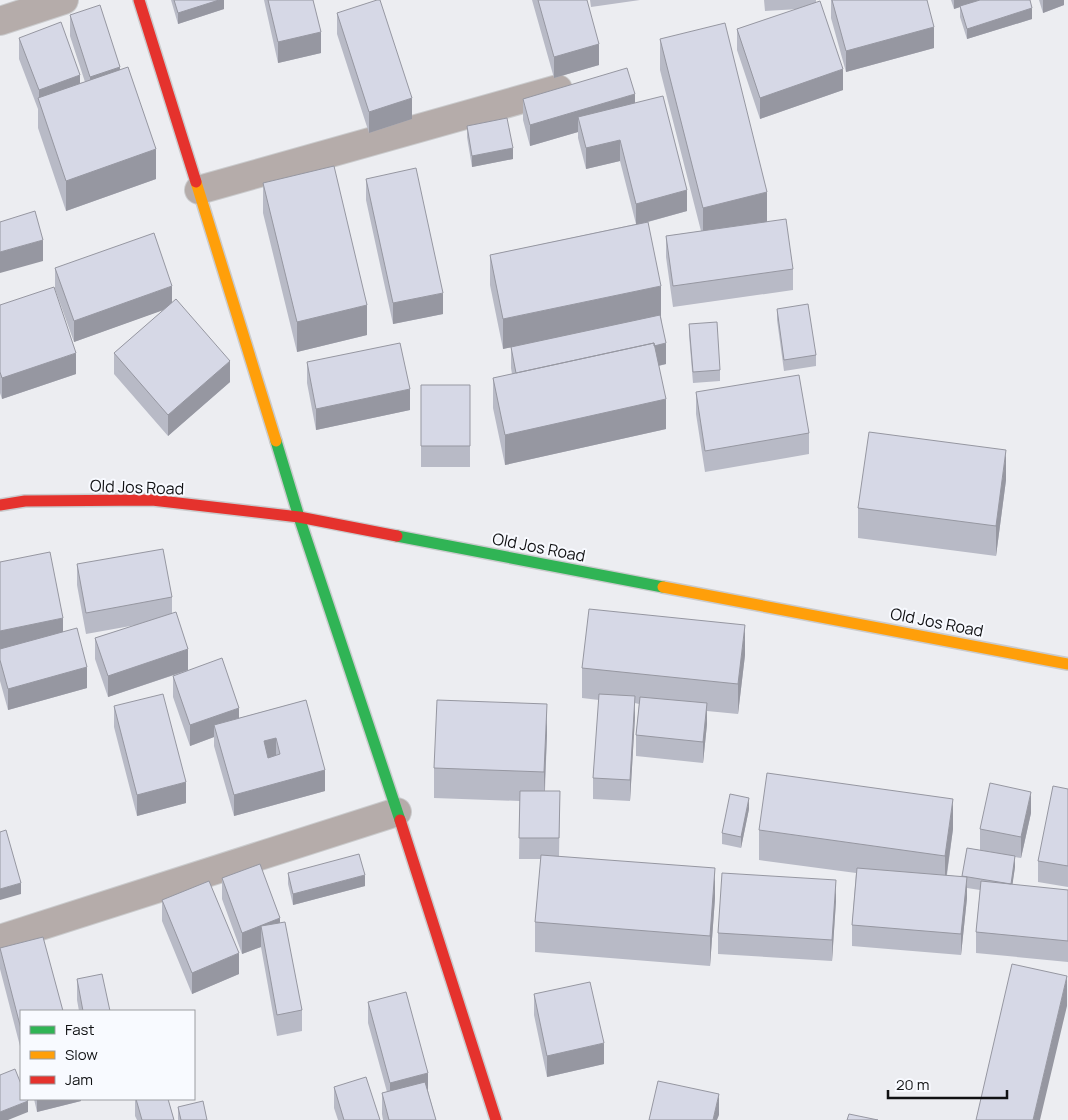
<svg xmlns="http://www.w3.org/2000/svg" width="1068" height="1120" font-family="Manrope,sans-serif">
<rect width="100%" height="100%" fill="#ecedf1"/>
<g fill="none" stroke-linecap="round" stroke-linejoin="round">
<!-- street casing -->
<g stroke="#cacbcd" stroke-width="30">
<path id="street" d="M0,21L64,0
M199,190L558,89
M0,939L397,812"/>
</g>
<!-- fast casing -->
<g stroke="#cacbcd" stroke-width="14">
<path id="fast" d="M276,441L299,517L400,820
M397,536L663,587"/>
</g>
<!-- slow casing -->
<g stroke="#cacbcd" stroke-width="14">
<path id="slow" d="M196,182L276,441
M663,587L1068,664"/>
</g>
<!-- jam casing -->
<g stroke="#cacbcd" stroke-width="14">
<path id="jam" d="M139,0L196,182
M0,505L25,501L152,500L299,517L397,536
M400,820L496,1120"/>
</g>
<!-- street -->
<use href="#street" stroke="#b5acaa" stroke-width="28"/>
<!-- fast -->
<use href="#fast" stroke="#30b455" stroke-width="11"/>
<!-- slow -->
<use href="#slow" stroke="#ff9f0a" stroke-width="11"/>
<!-- jam -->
<use href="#jam" stroke="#e5322d" stroke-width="11"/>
</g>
<!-- wall -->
<path fill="#b8bac6" d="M171,0H224V9L178,24Z
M264,0H313L321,53L278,63Z
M532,0H587L599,65L554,78Z
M590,0H640L591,7Z
M764,0H816V3L843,90L760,119L737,50V29L799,9L765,11Z
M831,0H927L934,48L846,72L831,18Z
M951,0H1030L1032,19L967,39L960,17V7L954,9Z
M1039,0H1064V5L1043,13Z
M337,13L412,119L369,133L337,34Z
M70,15L120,70L156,179L66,211L38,128V109L19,59V38L80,83L85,82L70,36Z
M660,39L767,222L793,269V290L673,307L666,257V236L701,231L660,70Z
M523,99L635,103L687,211L648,222L661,316L666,364L659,366L666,429L505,465L493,408V378L512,374L511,368V347L503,349L490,285V255L636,224L620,161L586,169L578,138V132L530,146L523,120Z
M467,126L513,159L472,167L467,137Z
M366,179L443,314L393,324L366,200Z
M263,183L367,335L297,352L263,213Z
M55,268L172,303L230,382L168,436L114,374V353L165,309L74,342L55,289Z
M0,305L76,374L2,399L0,393Z
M777,309L816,355V366L784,371L777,320Z
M689,324L720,370V381L693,383L689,335Z
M307,362L410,410L316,430L307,383Z
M421,385H470V467H421Z
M696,392L809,433V454L705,472L696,414Z
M1006,480L996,556L858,538V508Z
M0,562L63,632L87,688L8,710L0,681Z
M77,564L172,597V613L188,670L239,718L306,700L325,791L234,816L214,746V737L190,746L173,697V676L183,672L108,697L95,659V638L136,625L86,634L77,585Z
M745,655L738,714L707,711V724L703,763L636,756V735L639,704L635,703V717L630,801L593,799V778L599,700L582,698V668Z
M114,706L186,803L137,816L114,727Z
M547,734L545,791H560L559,857L715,898L710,966L535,952V922L541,859H519L520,801L434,798V768Z
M1068,789V887L1038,882V861Z
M749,809L741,848L722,844V833Z
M1031,813L1021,858L1015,857V867L1012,885L1068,890V962L976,953V932L980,890L967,888V898L961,955L852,946V925L856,873L759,860V830L953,829L947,875L962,877L967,848L991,852L980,850V829Z
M288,873L365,886L293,905L288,884Z
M222,878L280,923L302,1010V1031L277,1036L261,947L242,954L222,899Z
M162,900L239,974L192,994L162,921Z
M836,901L832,961L718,954V933Z
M0,948L21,1011V1050L0,969Z
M77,979L110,1011H79L77,1000Z
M534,994L604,1064L547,1077L534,1015Z
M368,1002L428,1091L436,1120H383L382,1114V1093L387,1092L368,1023Z
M334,1087L380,1120H338L334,1108Z
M34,1099H81V1101L37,1112Z
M135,1099H168L174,1120H137L135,1116Z
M178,1107L207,1120H178Z"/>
<!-- shaded-wall -->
<path fill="#9697a1" d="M219,0H224V9L178,24V13Z
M954,0H981L954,9Z
M1043,0H1064V5L1043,13Z
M1032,8V19L967,39V29Z
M934,27V48L846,72V51Z
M321,32V53L278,63V42Z
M599,44V65L554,78V57Z
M120,67V88L90,98V77Z
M843,69V90L760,119V98Z
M80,75V96L39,101V90Z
M635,94V115L578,117V132L530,146V125Z
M412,98V119L369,133V112Z
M620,140V161L586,169V148Z
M513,148V159L472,167V156Z
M156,149V179L66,211V181Z
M687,190V211L636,225V204Z
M767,192V222L703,238V208Z
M43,240V261L0,273V252Z
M172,286V307L74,342V321Z
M661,286V316L503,349V319Z
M443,293V314L393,324V303Z
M367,305V335L297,352V322Z
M666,343V364L517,396V375Z
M76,353V374L2,399V378Z
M230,361V382L168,436V415Z
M410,389V410L316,430V409Z
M666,399V429L505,465V435Z
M1006,450V480L996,556V526Z
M63,618V639L0,652V631Z
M745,625V655L738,714V684Z
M188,649V670L108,697V676Z
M87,667V688L8,710V689Z
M635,696V717L630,801V780Z
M707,703V724L703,763V742Z
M547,704V734L544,802V772Z
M239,708V729L214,725V737L190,746V725Z
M276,738V759L264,762V741Z
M325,770V791L234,816V795Z
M186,782V803L137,816V795Z
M1031,792V813L1021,858V837Z
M749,798V809L741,848V837Z
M953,799V829L945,886V856Z
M1015,856V867L1011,895V884Z
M715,868V898L710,966V936Z
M365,875V886L293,905V894Z
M967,877V898L961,955V934Z
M836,880V901L832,961V940Z
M21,883V894L0,900V889Z
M280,918V939L261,926V947L242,954V933Z
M239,953V974L192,994V973Z
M1067,976V1006L1040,1120H1033Z
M604,1043V1064L547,1077V1056Z
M428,1073V1094L390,1104V1083Z
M719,1094V1115L717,1120H713Z
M37,1099H81V1101L37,1112Z
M28,1101V1112L8,1120H0V1112Z"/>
<!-- building -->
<path fill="#d6d8e6" stroke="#9697a1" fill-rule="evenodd" d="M174,0H219L178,13Z
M268,0H313L321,32L278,42Z
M377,0H380L412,98L369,112L337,13Z
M538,0H587L599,44L554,57Z
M832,0H927L934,27L846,51Z
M980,0H1030L1032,8L967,29L960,6Z
M820,1L843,69L760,98L737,29Z
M100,5L120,67L90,77L70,15Z
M61,22L80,75L39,90L19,38Z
M725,23L767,192L703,208L660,39Z
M128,67L156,149L66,181L38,98Z
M627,68L635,94L530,125L523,99Z
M663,96L687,190L636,204L620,140L586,148L578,117Z
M507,118L513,148L472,156L467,126Z
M334,166L367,305L297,322L263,183Z
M416,168L443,293L393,303L366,179Z
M35,211L43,240L0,252V222Z
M786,219L793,269L673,286L666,236Z
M648,222L661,286L503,319L490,255Z
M154,233L172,286L74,321L55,268Z
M54,287L76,353L2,378L0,372V305Z
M176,299L230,361L168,415L114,353Z
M808,304L816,355L784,360L777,309Z
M660,315L666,343L654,346V343L516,373L511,347Z
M717,322L720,370L693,372L689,324Z
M400,343L410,389L316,409L307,362Z
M654,343L666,399L505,435L493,378Z
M799,375L809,433L705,451L696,392Z
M421,385H470V446H421Z
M869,432L1006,450L996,526L858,508Z
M163,549L172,597L86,613L77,564Z
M50,552L63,618L0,631V562Z
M589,609L745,625L738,684L582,668Z
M176,612L188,649L108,676L95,638Z
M77,628L87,667L8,689L0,660V649Z
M222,658L239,708L190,725L173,676Z
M163,694L186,782L137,795L114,706Z
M599,694L635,696L630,780L593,778Z
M640,697L707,703L703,742L636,735Z
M306,700L325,770L234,795L214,725ZM276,738L280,754L268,758L264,741Z
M437,700L547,704L544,772L434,768Z
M767,773L953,799L945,856L759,830Z
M990,783L1031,792L1021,837L980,829Z
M1053,786L1068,789V866L1038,861Z
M520,791H560L559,838H519Z
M730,794L749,798L741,837L722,833Z
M6,830L21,883L0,889V832Z
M967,848L1015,856L1011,884L962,876Z
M359,854L365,875L293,894L288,873Z
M541,855L715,868L710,936L535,922Z
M260,864L280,918L242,933L222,878Z
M857,868L967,877L961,934L852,925Z
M722,873L836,880L832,940L718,933Z
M209,881L239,953L192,973L162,900Z
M981,881L1068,890V941L976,932Z
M285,922L302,1010L277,1015L261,926Z
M43,937L63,1011H21V1029L0,948Z
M1012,964L1067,976L1033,1120H976Z
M102,974L110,1011H83L77,979Z
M590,982L604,1043L547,1056L534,994Z
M406,992L428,1073L390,1083L368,1002Z
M15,1069L21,1084V1099H27L28,1101L0,1112V1075Z
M366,1077L380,1120H344L334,1087Z
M658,1081L719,1094L713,1120H649Z
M425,1082L436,1120H389L382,1093Z
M136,1099H168L174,1120H142Z
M203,1101L207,1120H181L178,1107Z
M849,1114L878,1120H847Z"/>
<g text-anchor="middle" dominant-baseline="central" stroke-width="4" stroke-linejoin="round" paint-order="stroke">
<!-- street labels -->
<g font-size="16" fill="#101113" stroke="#f8faff">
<text transform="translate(137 487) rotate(2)">Old Jos Road</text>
<text transform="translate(539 547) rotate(11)">Old Jos Road</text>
<text transform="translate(937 622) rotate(11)">Old Jos Road</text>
</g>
</g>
<!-- legend -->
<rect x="20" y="1010" width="175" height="90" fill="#f8faff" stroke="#9b9da1"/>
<rect x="30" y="1026" width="25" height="8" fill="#30b455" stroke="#9b9da1"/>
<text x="65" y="1035" font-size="15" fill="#101113">Fast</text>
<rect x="30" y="1051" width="25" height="8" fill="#ff9f0a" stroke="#9b9da1"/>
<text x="65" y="1060" font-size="15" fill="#101113">Slow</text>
<rect x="30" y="1076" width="25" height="8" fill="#e5322d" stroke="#9b9da1"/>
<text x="65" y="1085" font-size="15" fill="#101113">Jam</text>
<!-- scale -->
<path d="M888 1090v8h119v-8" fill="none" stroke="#101113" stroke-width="2.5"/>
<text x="896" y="1090" font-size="15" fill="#101113" stroke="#f8faff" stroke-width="4" paint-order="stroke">20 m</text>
</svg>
